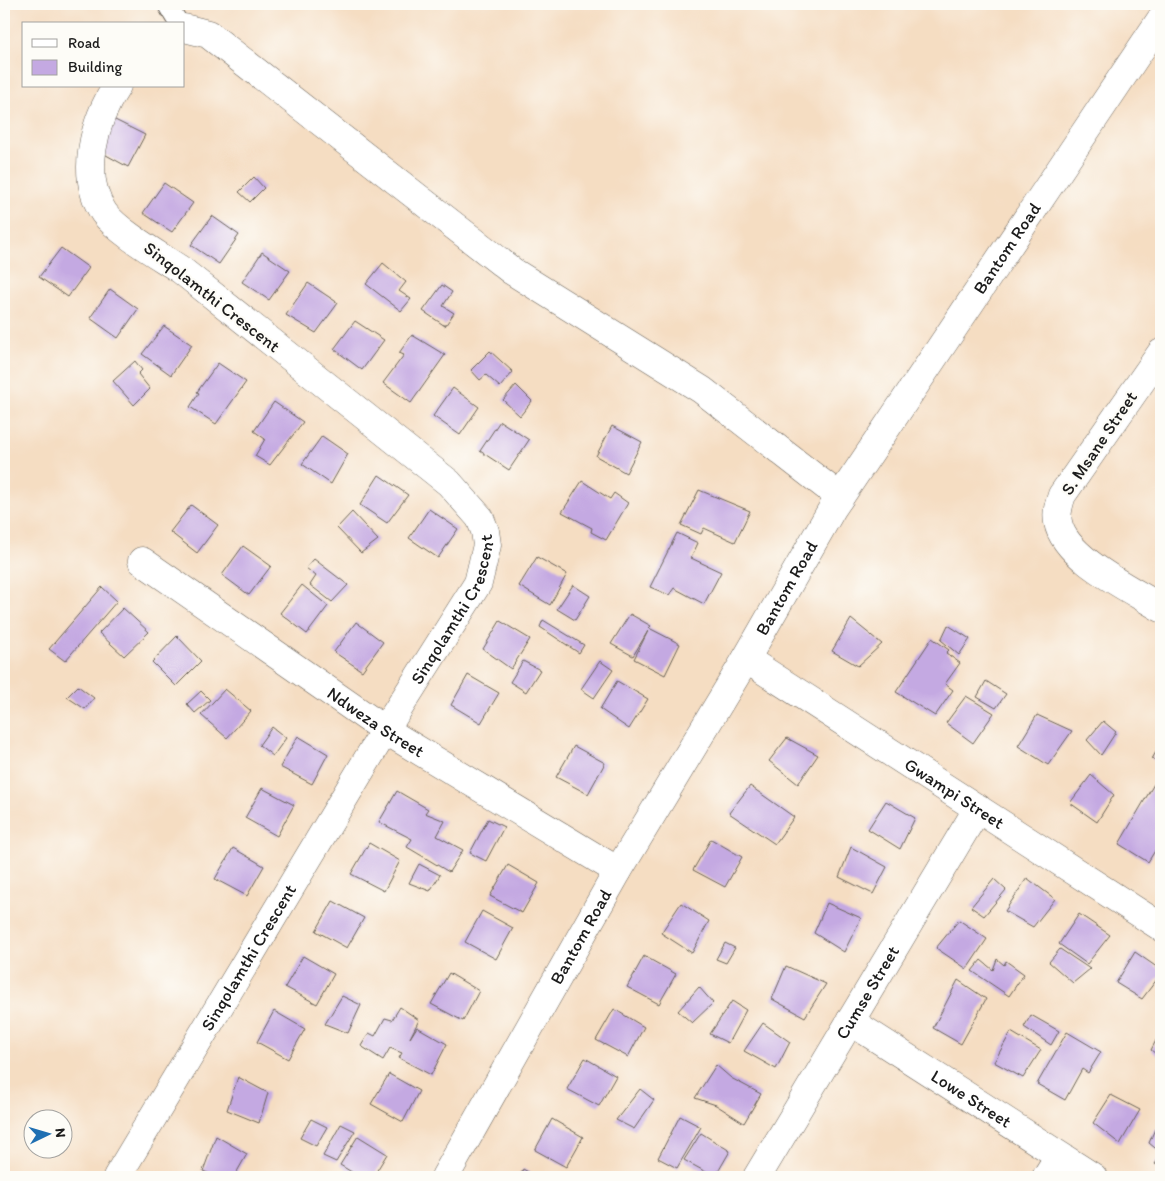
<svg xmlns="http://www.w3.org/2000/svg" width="1165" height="1181" font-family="Itim,sans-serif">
<rect width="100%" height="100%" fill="#fdfcf7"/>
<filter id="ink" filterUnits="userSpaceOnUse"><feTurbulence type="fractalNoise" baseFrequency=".02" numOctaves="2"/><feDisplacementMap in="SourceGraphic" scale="10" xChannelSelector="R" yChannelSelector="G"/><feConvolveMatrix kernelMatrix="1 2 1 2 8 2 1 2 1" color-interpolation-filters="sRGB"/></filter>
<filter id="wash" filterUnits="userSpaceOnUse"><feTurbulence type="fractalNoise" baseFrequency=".0096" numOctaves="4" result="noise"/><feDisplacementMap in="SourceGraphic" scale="20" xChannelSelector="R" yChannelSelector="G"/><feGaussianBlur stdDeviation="1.12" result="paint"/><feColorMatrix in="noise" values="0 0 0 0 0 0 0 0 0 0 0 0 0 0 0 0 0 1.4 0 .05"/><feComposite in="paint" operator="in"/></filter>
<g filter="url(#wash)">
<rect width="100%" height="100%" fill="#f5ddc2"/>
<g id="blocks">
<!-- building -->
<path fill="#c4a9e2" d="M113,119L145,135L128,167L97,150Z
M254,177L264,188L250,202L239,192Z
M164,183L193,203L172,232L143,213Z
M212,216L239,235L219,264L191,245Z
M61,248L89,268L68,297L39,277Z
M262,252L290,271L269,300L242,282Z
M383,263L406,282L399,291L411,299L401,311L366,284Z
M308,283L338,303L316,333L286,315Z
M442,285L452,292L443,306L454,313L445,326L423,311Z
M110,289L138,309L118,338L90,318Z
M355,321L384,340L362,370L334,349Z
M164,326L192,345L171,375L142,354Z
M412,335L445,355L411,403L383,383L404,355L399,353Z
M490,351L513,372L500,387L486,375L480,380L471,370Z
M135,361L142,370L138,374L150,389L134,405L113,381Z
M218,363L246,382L216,424L190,407L199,393L197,392Z
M516,385L532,401L520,416L503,400Z
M453,388L479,407L460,435L433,416Z
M274,402L303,422L270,465L255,456L265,439L254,431Z
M500,421L529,440L509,470L480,451Z
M612,426L642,442L626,473L596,456Z
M322,436L348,454L331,484L302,464Z
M379,475L408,495L387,523L360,505Z
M582,481L610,499L614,493L628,503L606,540L591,532L592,528L562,512Z
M699,490L750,511L735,542L704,528L701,534L681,525Z
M191,505L218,525L197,553L170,532Z
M429,509L458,529L438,558L409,538Z
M352,512L378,540L361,553L337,528Z
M677,533L698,543L691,558L721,572L704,604L674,588L669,595L650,587Z
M243,546L271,566L249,595L222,575Z
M537,557L567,574L550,605L519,586Z
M314,559L348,585L332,602L310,585L316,576L306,568Z
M302,585L328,606L307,634L280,613Z
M573,585L590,596L575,620L557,609Z
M102,587L117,601L65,661L49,649Z
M123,608L149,632L124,656L99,633Z
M630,614L651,626L649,628L680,644L665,675L634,659L648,631L633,656L611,644Z
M851,619L882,644L858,666L832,651Z
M543,620L584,645L579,653L540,627Z
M500,621L530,639L511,669L483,649Z
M356,622L383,642L362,671L334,652Z
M948,625L970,639L959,655L941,640Z
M177,636L201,661L176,686L152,662Z
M932,638L949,650L946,653L960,663L945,684L953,690L935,716L896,692Z
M523,661L540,670L526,692L510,682Z
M600,661L613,670L594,698L581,689Z
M468,675L499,693L481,723L451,705Z
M617,681L648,699L629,729L600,709Z
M986,681L1006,694L996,708L977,697Z
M78,686L94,698L85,709L67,697Z
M225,689L251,711L227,738L201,715Z
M201,691L210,700L195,713L187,704Z
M966,696L994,713L973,743L946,723Z
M1037,715L1072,731L1048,765L1018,746Z
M1103,721L1116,732L1101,755L1087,740Z
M272,727L286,738L273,756L259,745Z
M298,736L328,754L312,784L280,767Z
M787,738L818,755L798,784L769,761Z
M1160,745H1161V764L1152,759Z
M574,746L605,763L588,794L556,777Z
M1091,775L1114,795L1097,822L1070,803Z
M1154,784L1161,789V841L1148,862L1119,844Z
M750,786L794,817L775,844L729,813Z
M262,788L294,805L277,836L245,818Z
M397,791L428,809L425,813L445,821L437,836L463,850L449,872L407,847L412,839L379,822Z
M886,801L915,818L900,849L868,829Z
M488,819L504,827L486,861L470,853Z
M711,839L742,857L725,887L693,870Z
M369,843L400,861L384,891L351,874Z
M851,847L887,867L873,894L839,877Z
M233,848L264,866L247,896L215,879Z
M419,864L440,875L430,891L409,883Z
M508,865L539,883L522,913L490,896Z
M1027,878L1055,899L1033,927L1005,911Z
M994,879L1006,890L984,916L971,907Z
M333,901L364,918L347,948L316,931Z
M681,903L709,921L692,953L661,933Z
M827,903L861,918L844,952L814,933Z
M482,911L513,928L496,959L465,942Z
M1079,914L1110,935L1087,964L1059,944Z
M959,920L987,939L967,969L936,948Z
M725,943L735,948L726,963L716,959Z
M1060,949L1090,969L1073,983L1049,962Z
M1135,952L1161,970V974L1142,999L1116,983Z
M303,956L334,974L317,1004L285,987Z
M644,956L676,974L659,1004L627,987Z
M997,959L1004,965L1006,961L1024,974L1009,996L972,971L981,960L993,970Z
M786,966L826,984L805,1017L772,999Z
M449,973L479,991L463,1021L431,1004Z
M958,980L986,999L961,1044L933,1028Z
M699,987L713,1003L692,1023L678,1011Z
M342,996L361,1005L348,1033L325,1024Z
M732,1001L746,1010L728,1043L710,1034Z
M400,1007L419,1020L410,1038L417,1027L447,1044L431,1075L399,1058L402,1053L390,1048L383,1060L361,1046L369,1033L375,1036L385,1018L392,1020Z
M614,1009L644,1027L628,1057L596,1040Z
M274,1011L305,1029L288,1059L257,1042Z
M1031,1015L1059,1031L1051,1045L1024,1027Z
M763,1023L790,1042L776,1069L744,1051Z
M1161,1031V1056L1160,1057L1151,1050Z
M1011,1032L1041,1050L1023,1078L994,1062Z
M1067,1032L1101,1052L1088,1073L1082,1069L1065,1100L1037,1084Z
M585,1058L616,1076L599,1106L567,1089Z
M716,1065L731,1078L761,1094L744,1123L716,1105L695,1098Z
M389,1074L419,1091L403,1122L371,1104Z
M238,1077L268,1093L259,1123L227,1110Z
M640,1089L654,1100L634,1129L616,1120Z
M1111,1095L1140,1110L1120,1144L1093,1123Z
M680,1116L701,1127L677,1168L658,1158Z
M311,1119L327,1127L316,1146L300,1138Z
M552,1119L583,1137L566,1167L535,1150Z
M341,1124L355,1131L336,1162L323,1156Z
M1155,1129L1161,1133L1160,1152L1149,1143Z
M701,1133L730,1151L715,1177L684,1160Z
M216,1136L247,1154L234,1177H217L203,1171Z
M358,1136L387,1154L373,1177H360L340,1165Z
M1161,1156V1168L1155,1164Z
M523,1169L537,1177H519Z"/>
</g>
</g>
<g filter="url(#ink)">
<use href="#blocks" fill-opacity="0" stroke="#686056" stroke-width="1"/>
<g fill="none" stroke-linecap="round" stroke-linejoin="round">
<!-- lane casing -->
<g stroke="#686056" stroke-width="21">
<path id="lane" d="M167,4L179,24"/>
</g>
<!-- street casing -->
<g stroke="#686056" stroke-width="29">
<g id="street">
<path d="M184,28L208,34L512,271L702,390L840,497"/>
<path d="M1161,353L1062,495C1059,504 1056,512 1058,522C1064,558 1131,589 1161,608"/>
<path id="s1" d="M142,561L385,730L618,871"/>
<path id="s2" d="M746,659L1161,927"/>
<path id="s3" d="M850,1021L1093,1177"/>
<path id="s4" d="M117,1177L385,730L478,583L487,545L485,531L480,518L449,483L181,270C160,256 118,232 104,213C79,176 94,120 117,86"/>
<path id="s5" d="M445,1177L618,871L746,659L832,509L1161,19"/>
<path id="s6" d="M757,1177L978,808"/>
<path d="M1046,1177L1059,1156"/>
</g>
</g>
<!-- lane -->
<use href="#lane" stroke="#fff" stroke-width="19"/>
<!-- street -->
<use href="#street" stroke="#fff" stroke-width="28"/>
</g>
</g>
<g text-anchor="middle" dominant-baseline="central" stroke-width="4.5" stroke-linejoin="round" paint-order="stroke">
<!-- street labels -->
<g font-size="18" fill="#1c1c1c" stroke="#fdfcf7">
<text stroke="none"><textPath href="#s5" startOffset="1086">Bantom Road</textPath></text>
<text transform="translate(212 297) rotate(38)">Sinqolamthi Crescent</text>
<text transform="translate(1099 443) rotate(-56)">S. Msane Street</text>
<text stroke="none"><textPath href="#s5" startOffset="681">Bantom Road</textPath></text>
<text stroke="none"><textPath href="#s4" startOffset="661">Sinqolamthi Crescent</textPath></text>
<text stroke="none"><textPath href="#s1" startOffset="284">Ndweza Street</textPath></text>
<text stroke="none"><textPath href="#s2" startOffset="248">Gwampi Street</textPath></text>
<text stroke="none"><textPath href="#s5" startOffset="276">Bantom Road</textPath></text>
<text stroke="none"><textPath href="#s4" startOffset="256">Sinqolamthi Crescent</textPath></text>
<text stroke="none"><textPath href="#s6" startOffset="215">Cumse Street</textPath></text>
<text stroke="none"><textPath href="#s3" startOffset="144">Lowe Street</textPath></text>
</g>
</g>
<!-- margin -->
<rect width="1165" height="1181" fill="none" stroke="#fdfcf7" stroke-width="20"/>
<!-- legend -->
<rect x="22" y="22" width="162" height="65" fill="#fdfcf7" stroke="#a3a29f"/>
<rect x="32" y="39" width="25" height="8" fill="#ffffff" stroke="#a3a29f"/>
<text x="68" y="48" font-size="15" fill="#1c1c1c">Road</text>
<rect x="32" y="60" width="25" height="15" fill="#c4a9e2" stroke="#a3a29f"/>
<text x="68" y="72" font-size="15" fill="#1c1c1c">Building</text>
<!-- north arrow -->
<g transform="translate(48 1134) rotate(85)"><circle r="24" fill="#fdfcf7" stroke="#a3a29f"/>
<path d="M0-4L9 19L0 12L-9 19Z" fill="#1f6fb2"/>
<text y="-8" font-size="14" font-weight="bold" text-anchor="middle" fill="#1c1c1c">N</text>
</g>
</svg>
